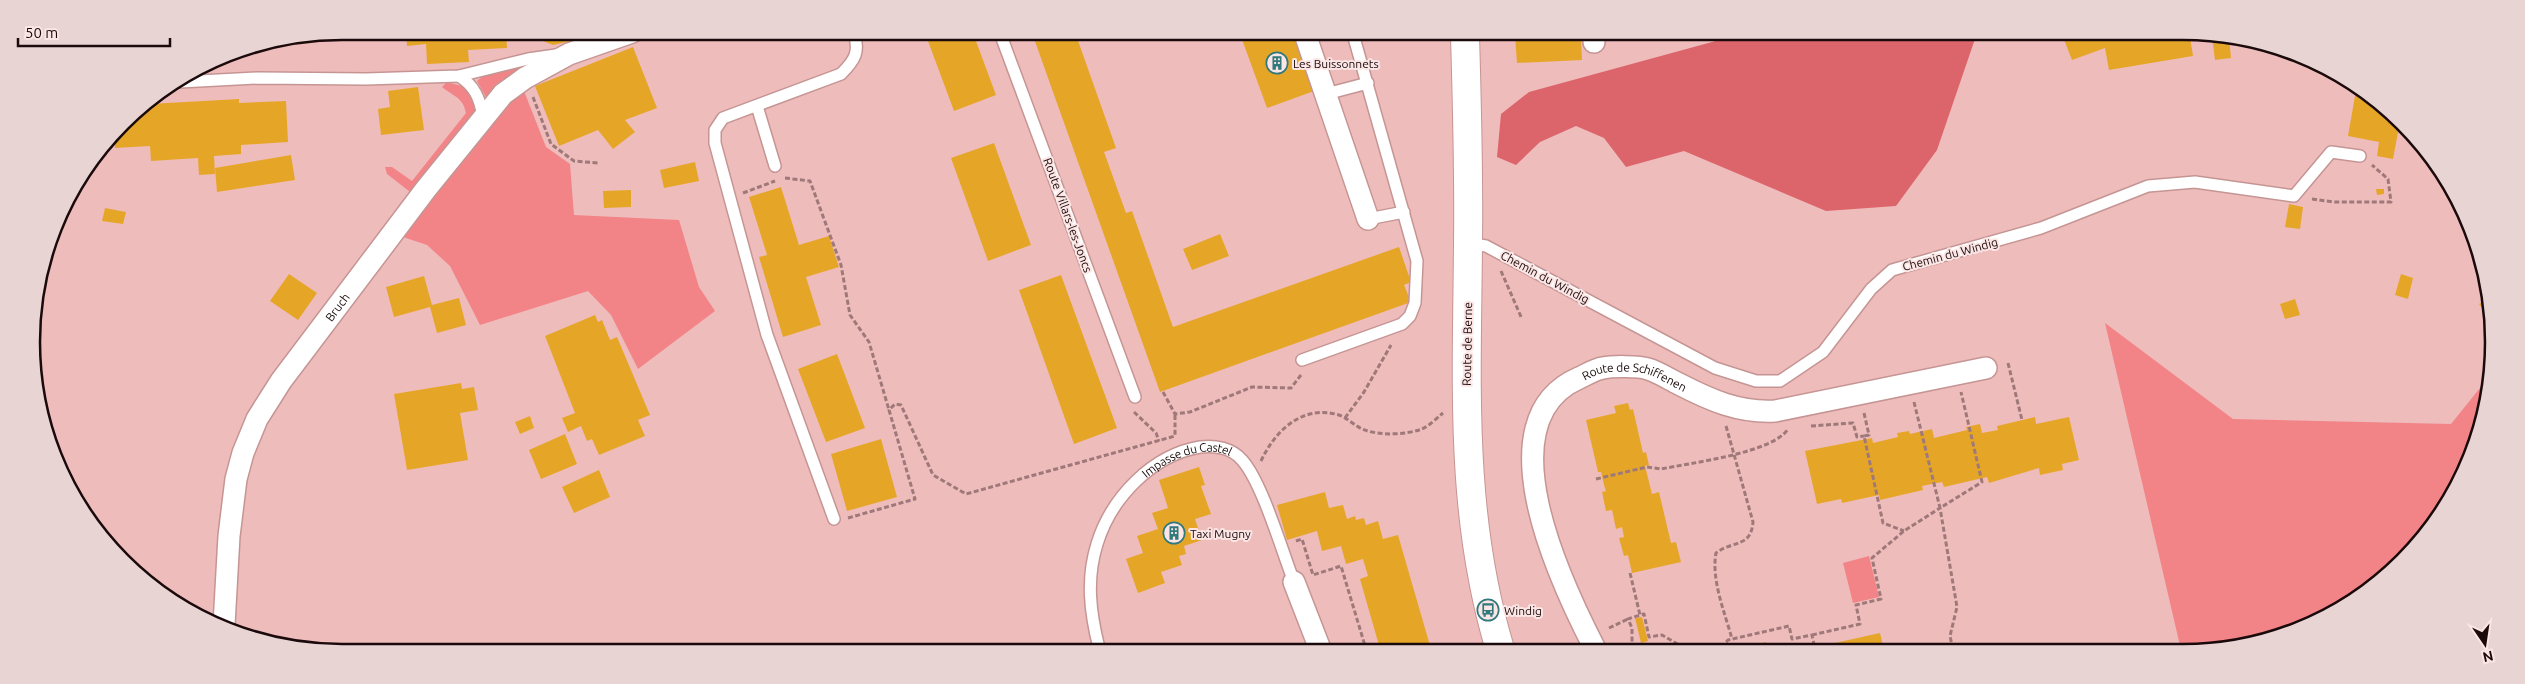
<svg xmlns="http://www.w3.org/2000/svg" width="2525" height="684" font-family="Ubuntu,sans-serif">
<rect width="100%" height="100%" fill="#efbcbc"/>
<!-- green -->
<path fill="#f28487" d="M532,64L492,96L486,97L477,81L484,75Z
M447,82L465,87L475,107L474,117L414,195L387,174L385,167H392L412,181L466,113C463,97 454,97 442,87Z
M524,91L546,147L570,164L574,215L679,220L699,287L715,311L638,369L611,315L588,291L480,325L450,266L427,245L403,237L487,124L508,100Z
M2105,323L2233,419L2451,424L2488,378V402L2462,480L2403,562L2320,621L2223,650H2181Z
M1869,556L1879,597L1853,603L1843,563Z"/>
<!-- forest -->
<path fill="#dc656b" d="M1734,36H1976L1937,150L1896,206L1826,211L1684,151L1626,167L1604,138L1576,126L1540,142L1516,165L1497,157L1501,114L1529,92Z"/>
<!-- building -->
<path fill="#e5a628" d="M406,31L506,32L507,48L468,50L469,62L427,64L426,44L407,46Z
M543,32H587L588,37L553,45L543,41L541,34Z
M925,33H973L996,95L954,111Z
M1032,33L1068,34L1070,38L1076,35L1116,148L1104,152L1126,213L1132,211L1173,327L1399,247L1411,282L1404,285L1411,302L1160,392Z
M1240,34H1293L1314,91L1267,108Z
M1515,35H1584L1585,39H1581L1582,60L1517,63Z
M2063,37H2190L2193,56L2109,70L2105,48L2072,60Z
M2212,37H2229L2231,58L2215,60Z
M633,47L657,108L625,120L635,132L613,149L598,130L559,146L535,86Z
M418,87L424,130L381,135L378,109L390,107L388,91Z
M2356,90L2363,91L2399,127L2393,159L2377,156L2379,142L2348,136Z
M239,99V103L286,101L288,142L241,145V154L214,156L215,174L199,175L198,158L151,161L150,146L115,148L114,138L135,112L149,111V104Z
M994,143L1031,245L988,261L951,158Z
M291,155L295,180L217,192L215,168Z
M695,162L699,181L664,188L660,170Z
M781,187L799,245L829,236L839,267L806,277L821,325L783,337L759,257L767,255L749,197Z
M2376,189H2384V194L2377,195Z
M631,190V207L604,208L603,191Z
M2289,204L2303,207L2300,229L2285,227Z
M105,208L126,212L123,224L102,221Z
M1220,234L1229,256L1192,270L1183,249Z
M289,274L317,293L298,320L270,301Z
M2401,274L2413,278L2408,299L2395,295Z
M1061,275L1117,428L1074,444L1019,290Z
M424,276L432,305L459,298L466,325L437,333L430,307L394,317L386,287Z
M2488,298V316L2479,304Z
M2295,299L2300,315L2285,319L2280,304Z
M595,315L598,322L602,320L610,340L617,337L650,415L638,420L645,436L599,455L592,439L587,441L581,426L568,432L562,418L575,413L545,336Z
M837,354L865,428L826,442L798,369Z
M461,383L462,389L474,387L478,410L460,413L468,460L407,470L394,394Z
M1628,403L1630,410L1633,409L1643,453L1646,452L1649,465L1645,466L1652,494L1659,492L1671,543L1676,542L1681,562L1632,573L1628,555L1624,556L1619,538L1624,537L1622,527L1616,529L1612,510L1606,511L1602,492L1606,491L1604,485L1601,472H1598L1586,420L1616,413L1614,406Z
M530,416L534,428L520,434L515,422Z
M2035,417L2036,424L2069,417L2079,460L2062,464L2063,470L2040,475L2039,468L1989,483L1987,477L1944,487L1942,482L1922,486L1923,490L1880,500L1879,495L1842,503L1841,499L1817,504L1805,451L1872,438L1873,443L1898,437L1897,433L1909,431L1910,434L1932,429L1934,438L1967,430L1966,427L1980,424L1982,433L1998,430L1997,426Z
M565,434L577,464L541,479L529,450Z
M881,439L897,497L847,511L831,454Z
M1199,467L1205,485L1201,486L1211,514L1195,519L1202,540L1184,546L1186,554L1179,556L1182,565L1161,572L1165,583L1138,593L1126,559L1143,553L1137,536L1158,529L1152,513L1168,508L1159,480Z
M599,470L610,497L574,513L562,487Z
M1325,492L1329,508L1343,505L1347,519L1355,516L1356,520L1364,518L1366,525L1378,521L1383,539L1398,535L1431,649H1380L1360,579L1368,576L1363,559L1346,564L1341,546L1322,551L1317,531L1287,540L1277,505Z
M1642,617L1648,641L1641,643L1635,618Z
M1880,633L1884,650L1837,649L1835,643Z
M1766,642L1767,645L1773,644L1774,649H1754L1753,645Z"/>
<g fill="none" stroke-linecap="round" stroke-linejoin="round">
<!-- lane casing -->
<g stroke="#c59594" stroke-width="14">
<g id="lane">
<path d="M1000,33L1135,397"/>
<path d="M459,76C475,86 480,99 483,117"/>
<path d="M180,82L257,78L366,79L459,76L528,59L556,55"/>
<path d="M1326,94L1368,83"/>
<path d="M757,106L775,166"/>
<path d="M1368,219L1404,212"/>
<path d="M1468,243L1486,246L1715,368L1756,381H1780L1823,352L1871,289L1892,270L2041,228L2148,186L2195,182L2294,196L2331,152L2360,156"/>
<path d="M1302,360L1402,324L1410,316L1415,303L1417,261L1353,34"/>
<path d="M834,519L767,335L715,143V130L723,118L841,74C855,60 860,52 854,33"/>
<path id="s1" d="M1099,648C1090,612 1086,579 1097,544C1111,498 1152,455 1200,447C1215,445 1232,448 1242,460C1262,482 1282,551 1294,582"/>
</g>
</g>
<!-- street casing -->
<g stroke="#c59594" stroke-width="24">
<g id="street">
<path d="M1305,34L1368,219"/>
<path d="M1594,35V42"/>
<path d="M1294,582L1320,649"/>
<path id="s2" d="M224,625L229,536L236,479L243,453L257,419L281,381L426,189L503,94L525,78L569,54L632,32"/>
<path id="s3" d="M1595,649C1562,585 1482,420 1579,378C1586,375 1595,369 1603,368C1612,366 1639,366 1648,369C1658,372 1669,379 1679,384C1710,400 1739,413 1775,411L1986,368"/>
</g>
</g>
<!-- primary casing -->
<g stroke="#c59594" stroke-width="30">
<path id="primary" d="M1465,35C1467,104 1469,174 1468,243C1467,382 1459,514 1500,649"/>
</g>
<!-- path -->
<path stroke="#9f7979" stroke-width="3" stroke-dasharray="5 2.5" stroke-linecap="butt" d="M533,97L551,144L574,161L598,163
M785,178L810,181L841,265L850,315L869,342L889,410
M743,193L775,181
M2312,199L2334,202H2391L2388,179L2372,165
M1501,271L1522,319
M2008,363L2022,420
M1163,392L1175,414L1190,412L1252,387L1291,388L1301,375
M1914,402L1940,508L1982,482L1961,392
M1134,412L1156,433L1159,441
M1864,413L1869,435L1864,436L1883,523L1904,531
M1345,418L1364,392L1391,345
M1726,426L1753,522C1751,548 1733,540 1716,553C1711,580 1725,613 1732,639
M1811,426L1853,423L1857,437L1864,436
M1261,461C1275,431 1302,404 1339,415C1347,418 1354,425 1362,429C1379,436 1405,435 1422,429C1429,426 1437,418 1443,413
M1596,479L1647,467L1661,469C1690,463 1773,453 1788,429
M848,518L915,499L889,410L895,404L901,405L933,475L966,494L1175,436V414
M1296,541L1302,539L1313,575L1341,566L1366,649
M1630,573L1640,615L1644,614L1649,637L1662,635L1686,649
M1609,628L1628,619
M1812,635L1860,624L1856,605L1881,599L1872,558L1904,531L1940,508L1957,607L1950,636L1953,650
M1632,649V628L1628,619L1640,615
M1714,649L1721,648L1728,640L1789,626L1792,639L1812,635L1815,649"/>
<!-- lane -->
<use href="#lane" stroke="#fff" stroke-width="11"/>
<!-- street -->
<use href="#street" stroke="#fff" stroke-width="21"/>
<!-- primary -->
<use href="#primary" stroke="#fff" stroke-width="28"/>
</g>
<!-- icons -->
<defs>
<g id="building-ring" transform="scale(1.125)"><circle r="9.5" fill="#fbe6e5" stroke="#30797c" stroke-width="1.5"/><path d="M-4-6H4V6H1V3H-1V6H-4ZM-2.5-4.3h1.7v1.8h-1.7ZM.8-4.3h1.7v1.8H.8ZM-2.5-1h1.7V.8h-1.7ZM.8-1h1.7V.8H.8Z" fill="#30797c"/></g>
<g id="bus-ring" transform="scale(1.125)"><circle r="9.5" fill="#fbe6e5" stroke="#30797c" stroke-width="1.5"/><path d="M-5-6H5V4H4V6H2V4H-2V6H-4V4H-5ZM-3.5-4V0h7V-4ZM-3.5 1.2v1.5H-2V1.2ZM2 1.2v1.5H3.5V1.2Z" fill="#30797c"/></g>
</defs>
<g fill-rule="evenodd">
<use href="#building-ring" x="1277" y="63"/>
<use href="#building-ring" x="1174" y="533"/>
<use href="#bus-ring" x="1488" y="610"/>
</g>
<g text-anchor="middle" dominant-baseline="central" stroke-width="4" stroke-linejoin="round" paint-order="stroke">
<!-- poi labels -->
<g font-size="12" fill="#1b0a0b" stroke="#fbe6e5" text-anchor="start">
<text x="1293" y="63">Les Buissonnets</text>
<text x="1190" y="533">Taxi Mugny</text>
<text x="1504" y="610">Windig</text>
</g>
<!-- street labels -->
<g font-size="12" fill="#1b0a0b" stroke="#fbe6e5">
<text transform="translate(1068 215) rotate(70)">Route Villars-les-Joncs</text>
<text transform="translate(1950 254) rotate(-15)">Chemin du Windig</text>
<text transform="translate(1545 277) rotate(28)">Chemin du Windig</text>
<text stroke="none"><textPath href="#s2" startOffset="348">Bruch</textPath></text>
<text transform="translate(1467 344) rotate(-89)">Route de Berne</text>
<text stroke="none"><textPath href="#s3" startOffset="360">Route de Schiffenen</textPath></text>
<text stroke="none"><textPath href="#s1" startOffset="238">Impasse du Castel</textPath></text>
</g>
</g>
<!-- crop -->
<path d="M0 0H2525V684H0ZM342 40H2183A302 302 0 0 1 2485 342V342A302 302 0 0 1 2183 644H342A302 302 0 0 1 40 342V342A302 302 0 0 1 342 40Z" fill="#e9d4d4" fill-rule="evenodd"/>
<path fill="none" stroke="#1b0a0b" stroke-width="2.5" d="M342 40H2183A302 302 0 0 1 2485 342V342A302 302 0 0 1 2183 644H342A302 302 0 0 1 40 342V342A302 302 0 0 1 342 40Z"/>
<!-- north arrow -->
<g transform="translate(2485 644) rotate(167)" stroke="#fbe6e5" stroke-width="4" paint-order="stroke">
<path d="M0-4L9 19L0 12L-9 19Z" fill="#1b0a0b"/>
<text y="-8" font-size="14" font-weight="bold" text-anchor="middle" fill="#1b0a0b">N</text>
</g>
<!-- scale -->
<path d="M18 38v8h152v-8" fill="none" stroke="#1b0a0b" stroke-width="2.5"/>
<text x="25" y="38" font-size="15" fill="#1b0a0b" stroke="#fbe6e5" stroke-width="4" paint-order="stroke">50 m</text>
</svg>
